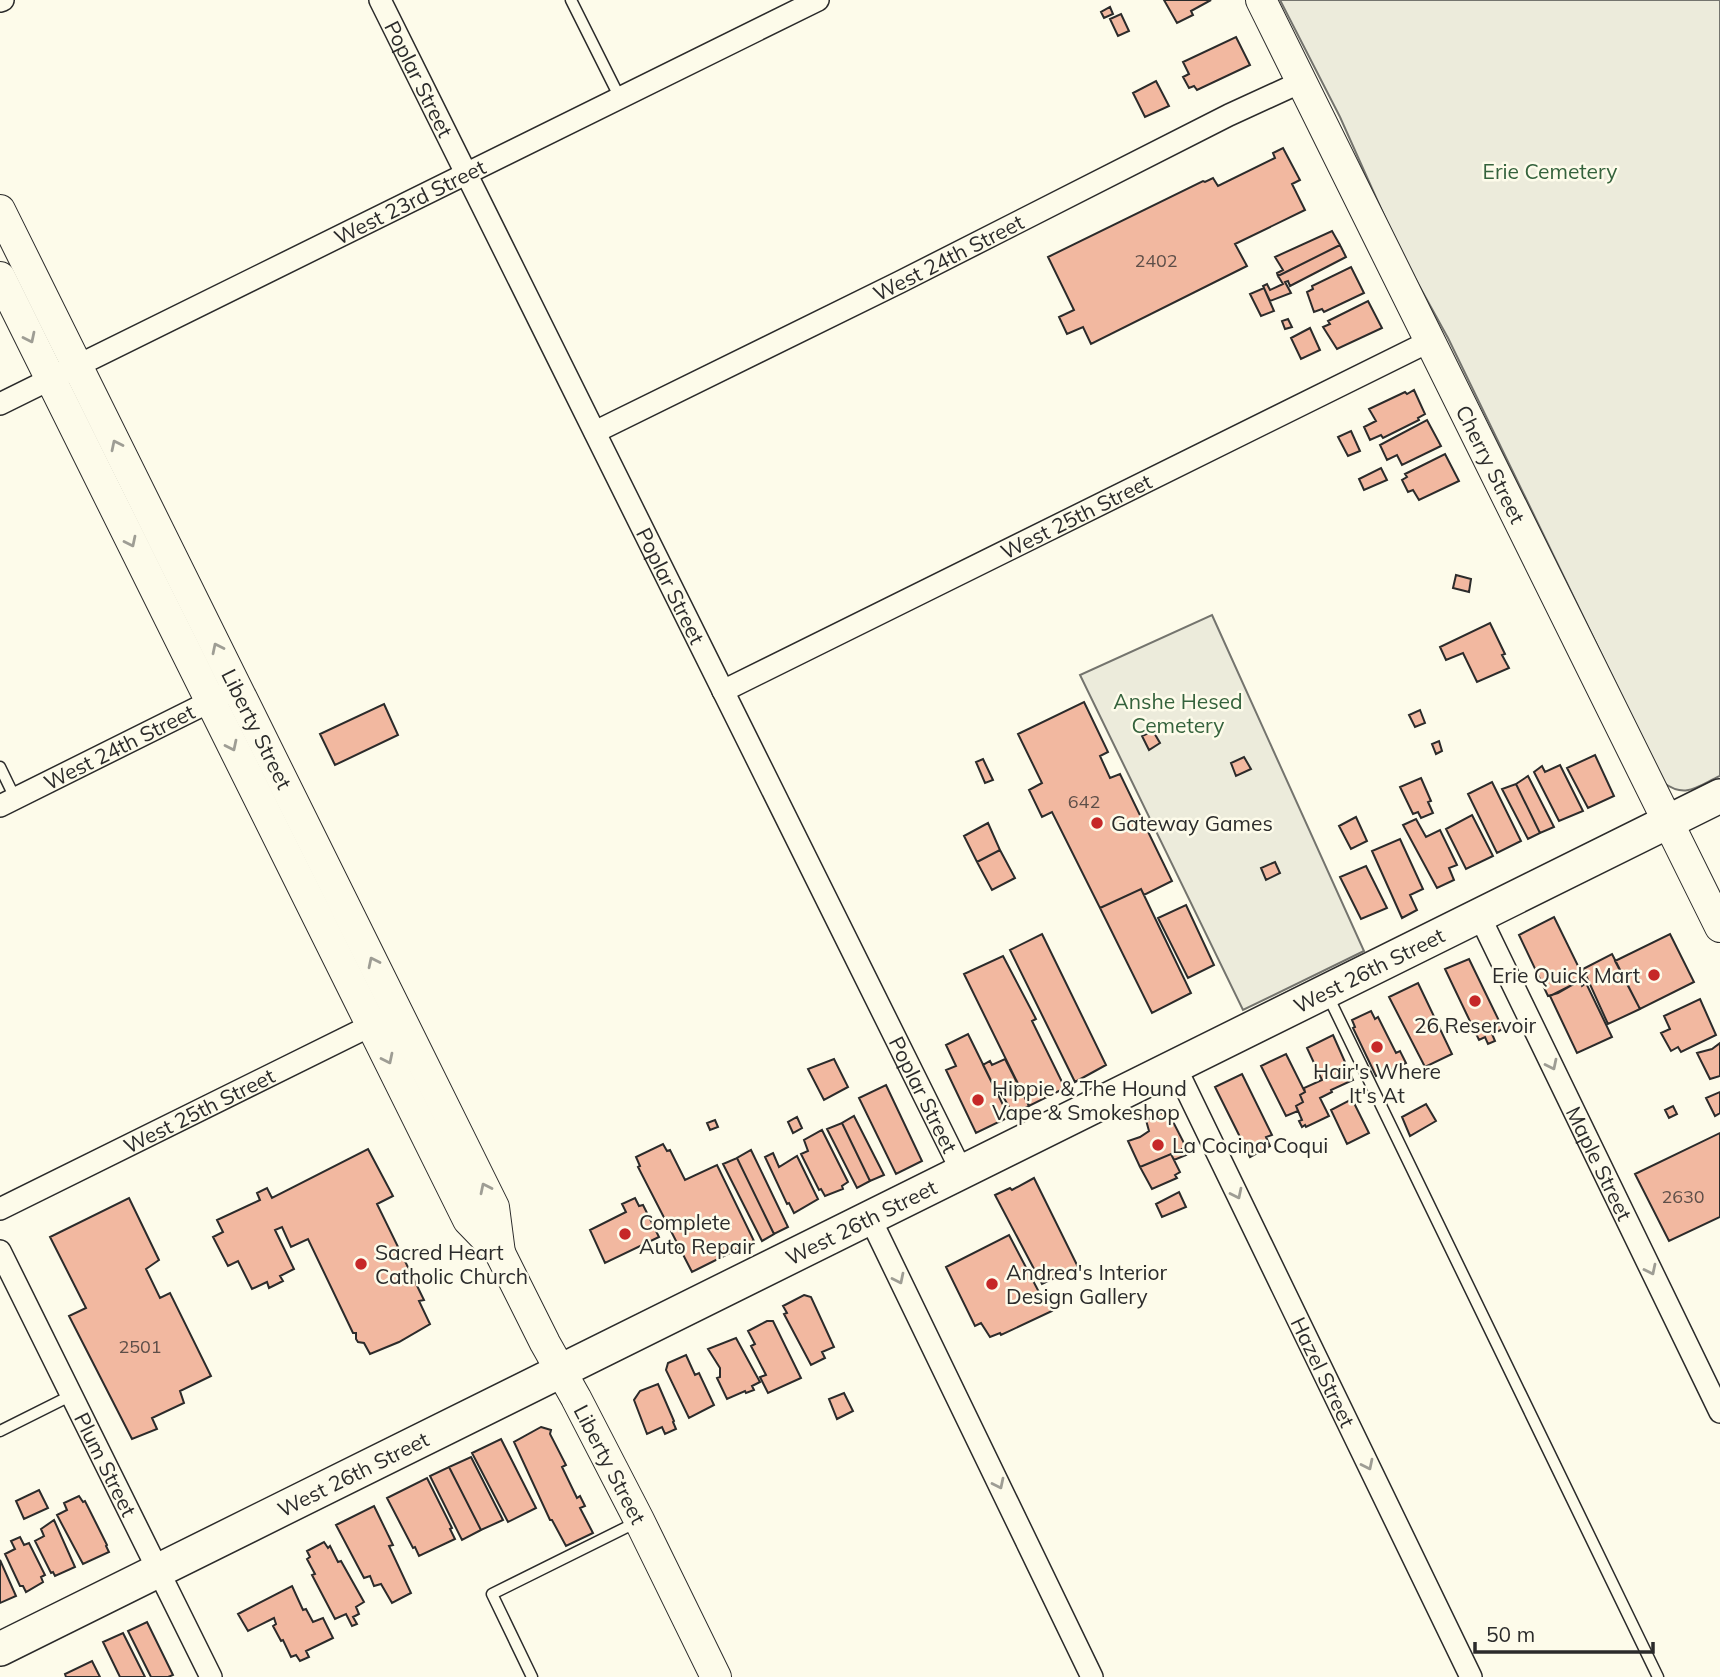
<svg xmlns="http://www.w3.org/2000/svg" width="1720" height="1677" font-family="Mulish,sans-serif">
<rect width="100%" height="100%" fill="#fdfbea"/>
<!-- green -->
<path fill="#ecebdb" stroke="#74746e" stroke-width="2" d="M1280,0H1720V776C1698,786 1686,799 1664,783L1448,338L1400,251L1340,117Z
M1212,615L1364,951L1243,1010L1080,675Z"/>
<!-- building -->
<path fill="#f2b8a0" stroke="#2b2b2b" stroke-width="2" d="M1164,0H1211L1191,11L1193,15L1177,23Z
M1110,7L1113,14L1104,18L1101,12Z
M1121,14L1129,31L1118,36L1110,19Z
M1236,37L1250,65L1197,90L1194,86L1189,88L1183,77L1189,74L1183,62Z
M1156,81L1169,106L1145,117L1133,93Z
M1283,148L1300,180L1292,184L1305,210L1235,244L1247,266L1091,344L1083,327L1067,334L1059,317L1074,310L1048,257L1203,181L1205,182L1213,178L1218,186L1275,158L1273,153Z
M1332,231L1340,245L1278,276L1277,273L1283,270L1275,257Z
M1340,245L1346,257L1290,286L1288,281L1285,282L1291,293L1270,301L1263,286L1267,284L1270,290L1283,284L1278,276Z
M1351,267L1364,293L1324,312L1322,309L1314,312L1307,292L1313,289L1312,286Z
M1264,288L1274,311L1261,316L1250,294Z
M1368,301L1382,328L1337,349L1323,327L1330,324L1328,321Z
M1288,319L1292,327L1285,329L1282,321Z
M1310,328L1320,350L1301,359L1291,338Z
M1414,390L1425,414L1418,418L1419,420L1383,438L1381,435L1370,440L1364,427L1376,421L1369,409L1405,392L1407,394Z
M1427,420L1441,446L1402,465L1397,455L1387,460L1380,445Z
M1351,431L1360,451L1348,456L1338,437Z
M1445,454L1459,481L1419,500L1413,490L1408,492L1402,480L1407,477L1405,474Z
M1381,468L1387,480L1364,490L1359,479Z
M1456,575L1471,579L1469,592L1453,588Z
M1490,623L1505,654L1502,655L1509,668L1477,682L1463,653L1446,660L1440,647Z
M1084,702L1108,752L1100,756L1110,778L1120,774L1172,881L1144,895L1141,889L1100,908L1052,812L1042,817L1029,790L1042,783L1018,734Z
M384,704L398,735L335,765L320,734Z
M1420,710L1425,723L1415,727L1409,715Z
M1153,731L1160,743L1149,750L1142,736Z
M1439,741L1442,751L1436,754L1432,744Z
M1595,755L1614,796L1588,808L1567,768Z
M1244,757L1251,769L1236,776L1231,763Z
M983,759L993,780L985,783L976,762Z
M1560,765L1583,811L1559,821L1534,772L1542,766L1545,772Z
M1528,776L1554,827L1540,833L1516,784Z
M1421,778L1431,801L1428,802L1433,813L1421,818L1418,812L1413,814L1400,787Z
M1492,782L1521,841L1497,853L1468,794Z
M1516,784L1540,833L1528,839L1502,789Z
M1472,815L1493,856L1466,869L1446,829Z
M1356,817L1367,841L1351,849L1339,826Z
M1416,819L1426,837L1440,830L1457,865L1449,868L1454,880L1437,888L1403,825Z
M988,823L1000,850L977,862L964,836Z
M1400,839L1423,889L1410,895L1417,910L1402,918L1372,851Z
M1000,850L1015,878L992,890L977,862Z
M1275,862L1280,873L1266,880L1261,868Z
M1366,866L1387,908L1361,919L1340,877Z
M1141,889L1191,993L1152,1013L1100,908Z
M1186,905L1214,965L1188,978L1158,918Z
M1554,917L1584,978L1558,993L1548,996L1519,935Z
M1042,934L1106,1065L1075,1082L1010,950Z
M1670,934L1694,982L1640,1009L1615,961Z
M1612,954L1640,1009L1608,1024L1583,969Z
M1003,956L1036,1019L1032,1021L1065,1088L1029,1106L964,974Z
M1469,959L1503,1029L1492,1034L1495,1041L1488,1044L1485,1037L1479,1040L1445,969Z
M1580,981L1582,986L1586,983L1612,1037L1577,1053L1550,996Z
M1418,983L1452,1054L1425,1067L1389,997Z
M1700,999L1716,1035L1681,1052L1678,1047L1671,1051L1661,1033L1670,1029L1664,1016Z
M1371,1011L1375,1019L1378,1017L1396,1053L1400,1051L1406,1063L1376,1076L1353,1028L1355,1027L1352,1020Z
M968,1034L1009,1117L976,1133L946,1070L956,1066L946,1045Z
M1333,1035L1353,1080L1331,1090L1332,1092L1320,1098L1329,1116L1306,1127L1305,1125L1302,1127L1299,1121L1302,1120L1296,1106L1303,1102L1300,1095L1305,1092L1304,1088L1322,1080L1307,1048Z
M1720,1043V1076L1710,1079L1697,1053L1712,1049Z
M1286,1054L1305,1092L1300,1095L1303,1102L1296,1106L1298,1111L1286,1116L1261,1066Z
M834,1059L848,1087L824,1100L808,1069Z
M1005,1059L1029,1106L1013,1114L1000,1091L997,1093L983,1065L990,1061L992,1065Z
M1242,1074L1272,1135L1266,1137L1270,1146L1250,1157L1215,1087Z
M886,1085L922,1161L896,1174L859,1098Z
M1720,1092V1113L1715,1116L1706,1098Z
M1352,1099L1369,1133L1347,1144L1331,1110Z
M1426,1104L1436,1121L1410,1136L1402,1117Z
M1673,1106L1677,1114L1669,1118L1665,1110Z
M1167,1110L1186,1147L1182,1149L1186,1155L1174,1160L1171,1154L1140,1167L1128,1141L1140,1137L1149,1131L1146,1120Z
M854,1116L884,1175L870,1181L842,1123Z
M797,1117L802,1128L793,1133L788,1122Z
M715,1120L718,1127L710,1130L707,1123Z
M842,1123L870,1181L857,1188L827,1129Z
M822,1130L848,1182L842,1186L843,1189L825,1196L821,1189L819,1190L801,1154L808,1151L804,1140Z
M1720,1133V1217L1669,1241L1635,1174Z
M663,1144L667,1151L670,1150L685,1180L717,1165L754,1241L692,1272L638,1167L640,1166L636,1157Z
M368,1149L393,1196L377,1204L424,1300L419,1301L430,1324L399,1342L370,1354L364,1343L358,1342L356,1339V1333H353L308,1239L291,1247L282,1227L275,1230L294,1269L280,1276L283,1281L269,1288L267,1282L252,1289L238,1261L228,1266L213,1237L223,1232L217,1220L260,1200L257,1193L267,1188L272,1198Z
M751,1150L788,1227L774,1234L737,1158Z
M773,1153L779,1167L797,1156L818,1199L794,1213L789,1203L787,1204L765,1157Z
M1171,1154L1180,1172L1175,1175L1177,1178L1152,1189L1140,1167Z
M737,1158L774,1234L762,1241L723,1164Z
M1034,1178L1078,1267L1042,1284L995,1195L1010,1188L1012,1190Z
M1179,1192L1186,1207L1162,1217L1156,1204Z
M129,1198L159,1260L146,1269L160,1298L170,1293L211,1376L180,1391L184,1403L152,1418L157,1429L132,1439L69,1316L86,1308L50,1237Z
M635,1198L639,1206L643,1205L659,1237L605,1263L590,1230L626,1212L622,1204Z
M1009,1235L1040,1294L1033,1297L1035,1300L1045,1296L1052,1311L1001,1335L1000,1333L990,1337L981,1323L975,1326L946,1267Z
M804,1295L811,1297L834,1347L822,1352L825,1358L811,1365L784,1314L787,1313L783,1306Z
M767,1321H773L801,1378L768,1393L760,1377L766,1375L751,1346L755,1344L748,1331Z
M736,1338L760,1382L752,1386L754,1390L746,1393L745,1391L727,1399L717,1378L720,1377V1368L708,1349Z
M686,1355L695,1375L699,1373L714,1405L689,1418L666,1370L668,1363Z
M658,1384L674,1421L673,1422L676,1429L665,1434L662,1427L647,1434L634,1400L640,1391Z
M844,1393L853,1411L837,1419L829,1399Z
M541,1427L551,1430L550,1434L566,1465L562,1467L577,1498L580,1496L585,1506L580,1508L593,1533L566,1546L552,1520H550L514,1442Z
M501,1439L536,1508L508,1522L472,1453Z
M471,1457L503,1520L481,1530L449,1467Z
M449,1467L481,1530L462,1540L430,1476Z
M427,1478L452,1528L450,1529L455,1539L419,1556L415,1547L413,1548L387,1498Z
M39,1490L48,1508L24,1519L16,1501Z
M79,1496L83,1502L85,1501L107,1545L106,1546L109,1552L83,1564L57,1515L67,1510L64,1503Z
M374,1506L393,1545L389,1546L411,1593L392,1603L381,1584L374,1586L370,1576L364,1578L336,1525Z
M54,1520L75,1567L55,1576L53,1572L51,1573L35,1541L44,1536L41,1529Z
M20,1537L24,1545L29,1543L45,1575L41,1577L43,1582L26,1592L23,1586H20L5,1554L15,1549L11,1541Z
M324,1542L328,1548L330,1546L338,1562L341,1561L364,1602L356,1607L359,1614L353,1617L357,1624L352,1626L346,1614L335,1619L312,1575L315,1574L307,1559L310,1557L307,1551Z
M0,1560L16,1596L0,1603Z
M292,1586L303,1610L306,1609L313,1622L323,1618L333,1638L306,1651L309,1657L300,1661L296,1655L291,1657L283,1640L281,1641L273,1626L276,1624L274,1618L248,1631L238,1614Z
M147,1622L173,1675L168,1677H151L128,1631Z
M123,1633L145,1677H120L103,1642Z
M92,1661L100,1677H66L65,1674Z"/>
<g fill="none" stroke-linecap="round" stroke-linejoin="round">
<!-- lane casing -->
<g stroke="#2b2b2b" stroke-width="13">
<path id="lane" d="M571,0L620,98
M0,767L15,798
M1328,996L1658,1677
M0,1431L72,1395
M532,1677L492,1594L637,1522"/>
</g>
<!-- street casing -->
<g stroke="#2b2b2b" stroke-width="24">
<g id="street">
<path id="s1" d="M380,0L962,1172"/>
<path d="M0,1L3,0"/>
<path id="s2" d="M0,404L818,0"/>
<path id="s3" d="M595,432L900,282L1229,115L1301,82"/>
<path id="s4" d="M723,691L1430,341"/>
<path id="s5" d="M0,806L221,696"/>
<path id="s6" d="M1479,915L1720,1412"/>
<path id="s7" d="M1175,1066L1471,1677"/>
<path id="s8" d="M0,1209L384,1019"/>
<path d="M870,1218L1092,1677"/>
<path id="s9" d="M0,1251L211,1677"/>
</g>
</g>
<!-- secondary casing -->
<g stroke="#2b2b2b" stroke-width="32">
<g id="secondary">
<path id="s10" d="M1261,0L1720,927"/>
<path id="s11" d="M0,210L494,1207L500,1253"/>
<path id="s12" d="M0,277L468,1220L500,1253L545,1343L576,1398L639,1520L716,1677"/>
</g>
</g>
<!-- primary casing -->
<g stroke="#2b2b2b" stroke-width="36">
<g id="primary">
<path id="s13" d="M0,1649L1720,796"/>
</g>
</g>
<!-- lane -->
<use href="#lane" stroke="#fdfbea" stroke-width="10"/>
<!-- street -->
<use href="#street" stroke="#fdfbea" stroke-width="21"/>
<!-- secondary -->
<use href="#secondary" stroke="#fdfbea" stroke-width="30"/>
<!-- primary -->
<use href="#primary" stroke="#fdfbea" stroke-width="33"/>
</g>
<!-- one-way arrows -->
<defs><path id="oneway-chevron" d="M-2-3.5L2.5 0L-2 3.5" fill="none" stroke-width="1.6" stroke-linecap="round" stroke-linejoin="round" transform="scale(1.75)"/></defs>
<g stroke="#9e9d94">
<use href="#oneway-chevron" transform="translate(30 338) rotate(64)"/>
<use href="#oneway-chevron" transform="translate(116 445) rotate(-116)"/>
<use href="#oneway-chevron" transform="translate(131 542) rotate(64)"/>
<use href="#oneway-chevron" transform="translate(217 648) rotate(-116)"/>
<use href="#oneway-chevron" transform="translate(232 746) rotate(64)"/>
<use href="#oneway-chevron" transform="translate(373 962) rotate(-116)"/>
<use href="#oneway-chevron" transform="translate(388 1059) rotate(64)"/>
<use href="#oneway-chevron" transform="translate(1552 1065) rotate(64)"/>
<use href="#oneway-chevron" transform="translate(485 1188) rotate(-116)"/>
<use href="#oneway-chevron" transform="translate(1237 1194) rotate(64)"/>
<use href="#oneway-chevron" transform="translate(1651 1270) rotate(64)"/>
<use href="#oneway-chevron" transform="translate(899 1279) rotate(64)"/>
<use href="#oneway-chevron" transform="translate(1368 1465) rotate(64)"/>
<use href="#oneway-chevron" transform="translate(999 1484) rotate(64)"/>
</g>
<!-- markers -->
<g fill="#c62828" stroke="#fdfbea" stroke-width="2.5">
<circle cx="1097" cy="823" r="7"/>
<circle cx="1654" cy="975" r="7"/>
<circle cx="1475" cy="1001" r="7"/>
<circle cx="1377" cy="1047" r="7"/>
<circle cx="978" cy="1100" r="7"/>
<circle cx="1158" cy="1145" r="7"/>
<circle cx="625" cy="1234" r="7"/>
<circle cx="361" cy="1264" r="7"/>
<circle cx="992" cy="1284" r="7"/>
</g>
<g text-anchor="middle" dominant-baseline="central" stroke-width="5" stroke-linejoin="round" paint-order="stroke">
<!-- number labels -->
<g font-size="18" fill="#5d4e48">
<text x="1156" y="260">2402</text>
<text x="1084" y="801">642</text>
<text x="1683" y="1196">2630</text>
<text x="140" y="1346">2501</text>
</g>
<!-- street labels -->
<g font-size="21" fill="#2b2b2b" stroke="#fdfbea">
<text stroke="none"><textPath href="#s1" startOffset="88">Poplar Street</textPath></text>
<text stroke="none"><textPath href="#s2" startOffset="457">West 23rd Street</textPath></text>
<text stroke="none"><textPath href="#s3" startOffset="394">West 24th Street</textPath></text>
<text stroke="none"><textPath href="#s10" startOffset="518">Cherry Street</textPath></text>
<text stroke="none"><textPath href="#s4" startOffset="394">West 25th Street</textPath></text>
<text stroke="none"><textPath href="#s1" startOffset="654">Poplar Street</textPath></text>
<text stroke="none"><textPath href="#s11" startOffset="579">Liberty Street</textPath></text>
<text stroke="none"><textPath href="#s5" startOffset="133">West 24th Street</textPath></text>
<text stroke="none"><textPath href="#s13" startOffset="1528">West 26th Street</textPath></text>
<text stroke="none"><textPath href="#s1" startOffset="1222">Poplar Street</textPath></text>
<text stroke="none"><textPath href="#s8" startOffset="222">West 25th Street</textPath></text>
<text stroke="none"><textPath href="#s6" startOffset="276">Maple Street</textPath></text>
<text stroke="none"><textPath href="#s13" startOffset="961">West 26th Street</textPath></text>
<text stroke="none"><textPath href="#s7" startOffset="340">Hazel Street</textPath></text>
<text stroke="none"><textPath href="#s9" startOffset="238">Plum Street</textPath></text>
<text stroke="none"><textPath href="#s12" startOffset="1337">Liberty Street</textPath></text>
<text stroke="none"><textPath href="#s13" startOffset="394">West 26th Street</textPath></text>
</g>
<!-- park labels -->
<g font-size="21" fill="#34623c" stroke="#fdfbea">
<text x="1550" y="171">Erie Cemetery</text>
<text x="1178" y="701">Anshe Hesed<tspan x="1178" dy="24">Cemetery</tspan></text>
</g>
<!-- poi labels -->
<g font-size="21" fill="#2b2b2b" stroke="#fdfbea" text-anchor="start">
<text x="1111" y="823">Gateway Games</text>
<text x="1640" y="975" text-anchor="end">Erie Quick Mart</text>
<text x="1475" y="1025" text-anchor="middle">26 Reservoir</text>
<text x="1377" y="1071" text-anchor="middle">Hair's Where<tspan x="1377" dy="24">It's At</tspan></text>
<text x="992" y="1088">Hippie &amp; The Hound<tspan x="992" dy="24">Vape &amp; Smokeshop</tspan></text>
<text x="1172" y="1145">La Cocina Coqui</text>
<text x="639" y="1222">Complete<tspan x="639" dy="24">Auto Repair</tspan></text>
<text x="375" y="1252">Sacred Heart<tspan x="375" dy="24">Catholic Church</tspan></text>
<text x="1006" y="1272">Andrea's Interior<tspan x="1006" dy="24">Design Gallery</tspan></text>
</g>
</g>
<!-- scale -->
<path d="M1475 1642v10h178v-10" fill="none" stroke="#2b2b2b" stroke-width="3.5"/>
<text x="1486" y="1642" font-size="21" fill="#2b2b2b" stroke="#fdfbea" stroke-width="5" paint-order="stroke">50 m</text>
</svg>
